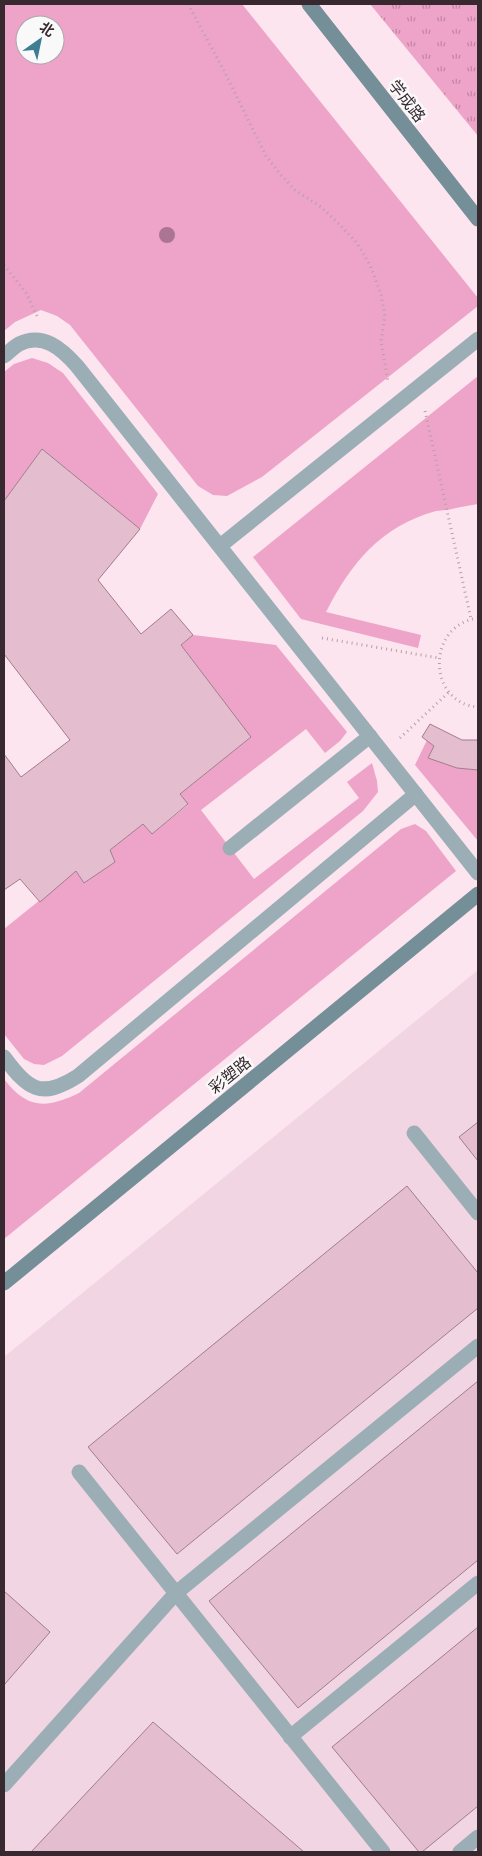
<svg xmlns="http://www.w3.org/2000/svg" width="482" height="1856" font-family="Poppins,'Noto Sans SC',sans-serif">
<defs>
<pattern id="park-tufts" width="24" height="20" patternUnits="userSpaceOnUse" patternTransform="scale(1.25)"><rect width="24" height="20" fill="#eea3c8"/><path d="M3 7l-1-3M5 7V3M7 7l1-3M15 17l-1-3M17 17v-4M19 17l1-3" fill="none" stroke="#c285a3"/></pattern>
</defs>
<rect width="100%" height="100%" fill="#fde5ef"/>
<!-- built -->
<path fill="#f1d5e2" d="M478,970V1852H4V1357Z"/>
<!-- park -->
<path fill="url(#park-tufts)" d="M370,4H478V136Z"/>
<!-- garden -->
<path fill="#eea3c8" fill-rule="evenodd" d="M4,4H242L478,298V306L262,477L227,496L213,495L198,486L70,325L57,316L41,310L15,322L4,331ZM25,25H55V55H25Z
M32,358L48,363L63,373L158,494L140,529L42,449L4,501V372L14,364Z
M478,376V504C470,505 463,507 456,508C449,510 443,510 436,511C381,526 351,563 326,612L421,635L418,648L301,619L253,557Z
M193,635L276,645L347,732L340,741L325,753L306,729L201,810L254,879L359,798L347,782L372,763L377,781L378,792L363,811L62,1056L44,1065L34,1064L24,1059L4,1034V929L76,871L84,883L115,862L110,850L143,824L152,834L188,805L180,794L251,737L181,645Z
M427,740L434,746L429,758L457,768L478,770V841L415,765Z
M415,824L426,831L456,871L4,1239V1079C27,1109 46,1109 79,1093L401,829Z"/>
<!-- building -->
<path fill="#e4bdcf" stroke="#a07d8d" d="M42,449L140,529L98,580L141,634L171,609L193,635L181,645L251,737L180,794L188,804L152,834L143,824L110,850L115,862L84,883L76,871L40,902L20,879L4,890V754L21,777L70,740L4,654V501Z
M430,724L462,740H478V770L457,768L428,758L434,746L422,737Z
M478,1122V1161L459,1137Z
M407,1186L478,1273V1308L177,1554L88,1447Z
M478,1381V1560L298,1708L209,1601Z
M4,1591L50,1632L4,1685Z
M478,1627V1806L422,1852H419L332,1747Z
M153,1722L304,1852H31Z"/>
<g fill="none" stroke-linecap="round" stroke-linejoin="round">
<!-- path -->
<path stroke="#b4a0a8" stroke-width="3" stroke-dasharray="1 4" stroke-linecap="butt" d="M188,4L223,69L266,156L280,174L295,190L321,207L338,223L357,243L370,265L381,294L385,316L381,341L388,382
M4,265L26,293L37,316
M425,411L471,619
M478,618C426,625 427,703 478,707
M322,638L439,658
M400,738L449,692"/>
<!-- lane -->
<path stroke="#9caeb5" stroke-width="15" d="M4,356C9,352 14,347 19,344C43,332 62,349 77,366L478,873
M220,546L478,339
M230,848L370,736
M4,1057C28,1089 40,1100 78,1076L416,794
M414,1133L478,1213
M79,1472L383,1852
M290,1737L478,1583
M4,1785L176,1593L478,1346
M460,1852L478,1837"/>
<!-- secondary -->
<path stroke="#758f99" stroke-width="15" d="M309,4L478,219
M4,1283L478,894"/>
</g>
<!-- trees -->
<circle fill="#ab7493" cx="167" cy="235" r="8"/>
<g text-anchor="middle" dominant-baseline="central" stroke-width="5" stroke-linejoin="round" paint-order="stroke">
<!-- street labels -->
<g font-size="16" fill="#382930" stroke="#f9f9f9">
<text transform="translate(407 101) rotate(52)">学成路</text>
<text transform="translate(230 1075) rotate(-39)">彩塑路</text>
</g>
</g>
<!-- border -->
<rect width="482" height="1856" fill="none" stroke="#382930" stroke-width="10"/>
<!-- north arrow -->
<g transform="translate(40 40) rotate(33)"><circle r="24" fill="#f9f9f9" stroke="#aca6a9"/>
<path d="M0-4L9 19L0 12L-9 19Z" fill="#3f7d93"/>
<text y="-8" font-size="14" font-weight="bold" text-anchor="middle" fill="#382930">北</text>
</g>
</svg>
